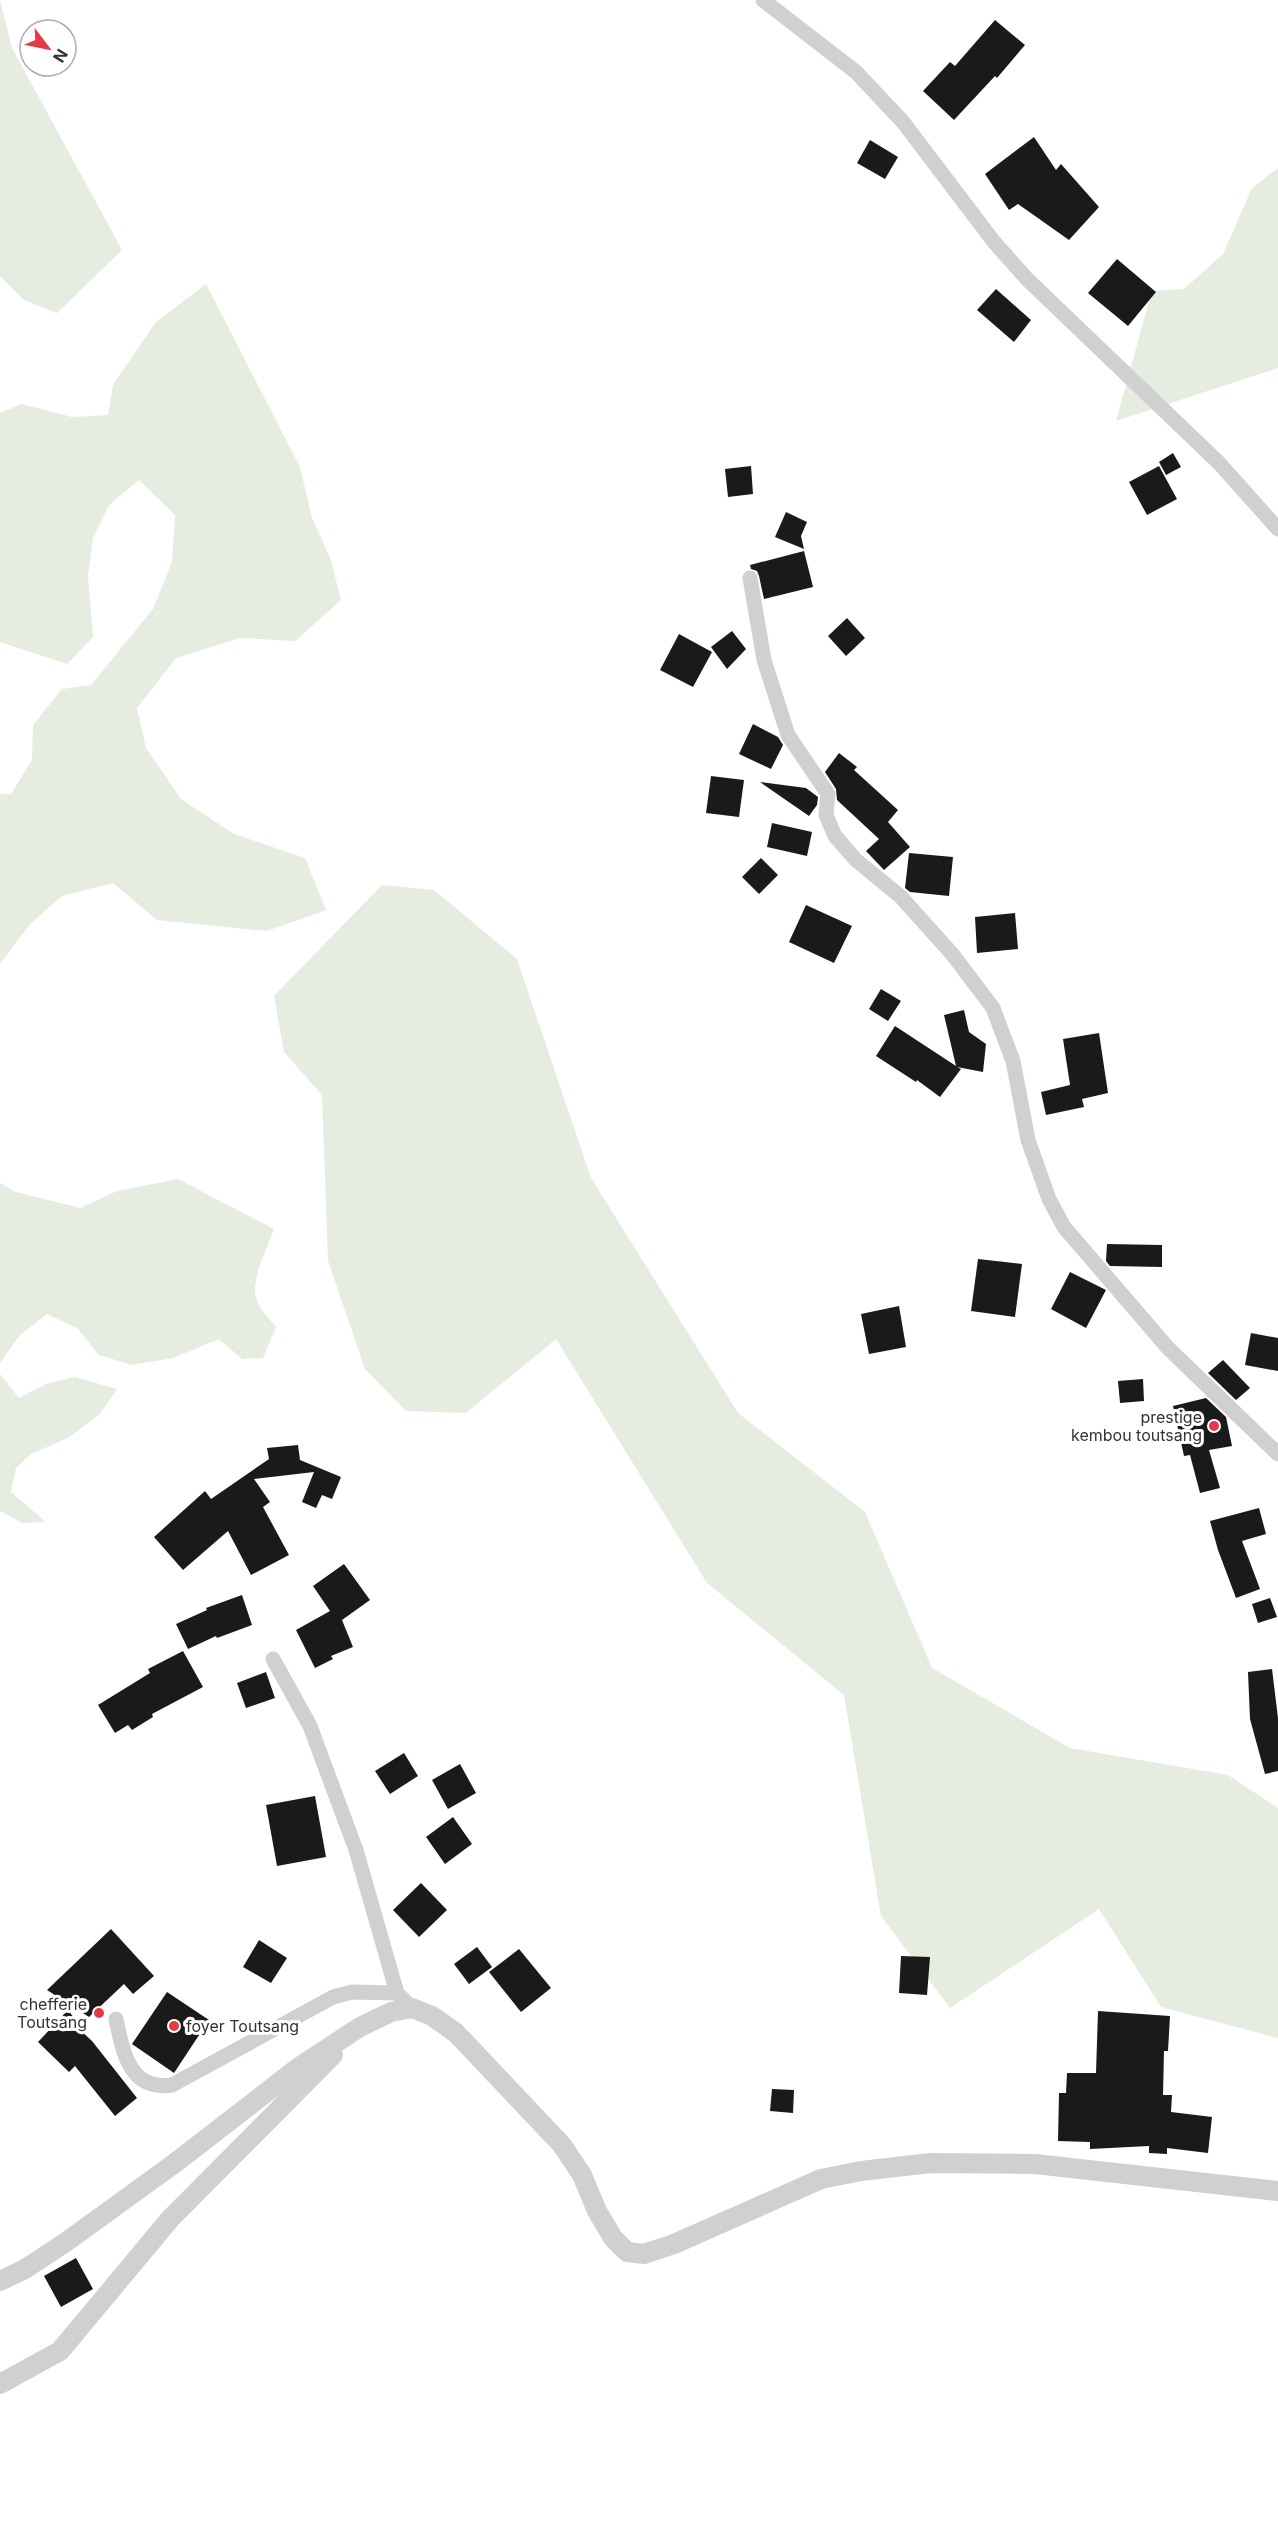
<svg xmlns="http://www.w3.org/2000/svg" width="1278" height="2541" font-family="Inter,sans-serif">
<rect width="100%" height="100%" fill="#fff"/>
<!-- green -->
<path fill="#e6ecdf" d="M0,0L12,48L122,250L57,313L24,300L0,276Z
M1278,168V368L1116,421L1149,301L1155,291L1184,289L1223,254L1252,188Z
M206,284L300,467L312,518L331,560L341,600L295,641L240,638L176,658L137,708L146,748L181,799L234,834L305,858L326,910L267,931L157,920L113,883L62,896L30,924L0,964V794H11L32,760L33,725L62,689L91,685L153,609L172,562L175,515L139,480L109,505L93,538L88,576L93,637L67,664L0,642V413L21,404L72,417L108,415L113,385L155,323Z
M382,885L434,890L517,959L591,1178L738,1413L865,1512L932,1668L1070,1748L1228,1775L1278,1808V2038L1161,2007L1099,1909L950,2008L881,1916L844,1695L707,1583L556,1339L466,1413L406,1411L365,1369L328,1261L322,1095L284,1052L274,996Z
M178,1179L274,1229C268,1248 249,1281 257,1301C260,1310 270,1319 276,1327L263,1358L242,1359L219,1339L173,1358L132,1365L99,1355L78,1329L47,1314L19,1336L0,1363V1183L16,1192L80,1208L117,1191Z
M0,1374L19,1398L46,1384L75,1377L117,1389L99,1415L68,1438L31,1454L16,1468L11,1492L46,1522L22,1523L0,1511Z"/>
<!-- building -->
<path fill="#1a1a1a" d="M995,20L1025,45L997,78L995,76L954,120L923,91L950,62L955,66Z
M1034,137L1056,170L1061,164L1099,207L1069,240L1018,204L1009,210L985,174Z
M870,140L898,157L885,179L857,163Z
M1117,259L1156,292L1128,326L1088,293Z
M996,289L1031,320L1014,342L977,310Z
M1173,453L1181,467L1166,475L1159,462Z
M751,466L753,494L728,497L725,469Z
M1159,466L1177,499L1147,515L1129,482Z
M786,512L807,522L801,536L804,549L775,537Z
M804,551L813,587L764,599L759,576L757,571L751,569L750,565Z
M847,618L865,638L846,656L828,636Z
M732,631L746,649L727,669L711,647Z
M679,634L712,652L693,687L660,670Z
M753,724L778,737L783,745L771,769L739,754Z
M839,753L857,767L854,770L898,810L888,822L910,847L884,870L866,851L879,839L837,800L836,789L825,772Z
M711,776L744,780L739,817L706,813Z
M760,782L806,788L818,797L817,805L809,816Z
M772,823L812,832L807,856L767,847Z
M909,853L953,857L949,896L910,892L905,888Z
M761,858L778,875L759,894L742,877Z
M806,905L852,926L834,963L789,942Z
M1015,913L1018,949L977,953L975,917Z
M881,989L901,1001L888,1021L869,1009Z
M964,1010L969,1032L986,1044L983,1072L957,1067L961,1069L940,1097L917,1080L916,1082L876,1056L895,1026L956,1066L944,1015Z
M1099,1033L1108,1093L1082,1099L1084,1107L1046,1115L1041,1092L1070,1085L1063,1039Z
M1107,1244L1162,1245V1267L1110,1266L1106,1261Z
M978,1259L1022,1264L1015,1317L971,1311Z
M1070,1272L1106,1290L1086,1328L1051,1309Z
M899,1306L906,1347L869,1354L861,1314Z
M1251,1333L1278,1338V1371L1245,1365Z
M1223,1360L1250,1388L1236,1400L1208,1373Z
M1143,1379L1144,1401L1120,1403L1118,1381Z
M1206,1398L1226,1417L1232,1446L1209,1450L1220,1488L1200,1493L1190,1455L1184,1456L1173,1406Z
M298,1445L300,1460L341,1477L332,1499L322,1495L316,1508L302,1502L314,1472L254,1479L270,1502L263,1507L289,1555L251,1575L228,1531L183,1570L154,1537L205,1491L211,1499L269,1459L267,1448Z
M1259,1508L1266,1534L1242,1541L1260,1589L1236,1598L1218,1550L1210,1521Z
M344,1564L370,1600L342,1620L353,1647L331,1656L333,1659L315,1668L296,1630L330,1611L313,1586Z
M242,1595L252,1625L217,1638L216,1636L188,1649L176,1624L207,1610L206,1608Z
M1270,1598L1277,1617L1258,1623L1252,1604Z
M183,1651L203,1687L152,1714L153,1717L132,1730L128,1725L115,1733L98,1705L150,1673L148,1669Z
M1272,1669L1278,1718V1771L1265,1774L1250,1719L1248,1672Z
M266,1672L275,1698L246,1708L237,1683Z
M404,1753L418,1776L390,1794L375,1771Z
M460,1764L476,1793L448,1809L432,1780Z
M315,1796L326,1857L277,1866L266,1805Z
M453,1817L472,1844L445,1864L426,1837Z
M421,1883L447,1910L419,1937L393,1910Z
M111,1929L154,1976L133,1994L124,1984L89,2017L47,1990Z
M259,1940L287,1958L271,1983L243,1967Z
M477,1947L492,1967L469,1984L454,1964Z
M519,1949L551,1988L521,2012L489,1972Z
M901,1956L930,1957L927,1995L899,1993Z
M167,1992L209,2020L174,2073L132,2044Z
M68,2010L80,2026L78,2028L92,2041L137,2098L115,2116L75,2066L69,2072L38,2042Z
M1098,2011L1170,2016L1168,2051H1164L1163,2095H1172L1171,2112L1212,2117L1208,2153L1167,2148V2154L1149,2153V2146L1090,2149V2142L1058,2141L1059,2093H1066L1067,2073H1096Z
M772,2089L794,2090L793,2113L770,2111Z
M76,2258L93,2289L61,2307L44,2276Z"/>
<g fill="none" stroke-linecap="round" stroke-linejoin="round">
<!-- minor -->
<path stroke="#d0d0d0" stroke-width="15" d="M763,0L856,72L903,122L994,242L1027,279L1219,463L1278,529
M750,578L764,660L788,735L828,794L826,815L835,836L856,860L901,897L953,955L993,1008L1013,1061L1028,1140L1049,1199L1064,1227L1168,1348L1278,1454
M273,1659L310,1726L356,1850L397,1993L412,2008
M116,2019C123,2052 129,2091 172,2085L333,1997L352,1992L397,1993"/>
<!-- tertiary -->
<path stroke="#d0d0d0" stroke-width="20" d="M0,2281L25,2269L66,2242L175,2163L299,2067L360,2027L391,2012L412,2008L432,2016L456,2033L562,2145L582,2175L597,2211L613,2238L627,2252L644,2254L674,2244L821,2179L861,2171L931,2163L1035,2164L1278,2191
M0,2384L60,2351L170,2219L333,2055"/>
</g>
<!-- markers -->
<g fill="#e63946" stroke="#fff" stroke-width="2">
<circle cx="1214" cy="1426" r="6"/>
<circle cx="99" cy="2013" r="6"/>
<circle cx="174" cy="2026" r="6"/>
</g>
<g text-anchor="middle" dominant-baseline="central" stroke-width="6" stroke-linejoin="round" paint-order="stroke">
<!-- poi labels -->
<g font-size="16" fill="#333" stroke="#fff" text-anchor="end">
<text x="1202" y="1417">prestige<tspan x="1202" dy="18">kembou toutsang</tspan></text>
<text x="87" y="2004">chefferie<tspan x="87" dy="18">Toutsang</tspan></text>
<text x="186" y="2026" text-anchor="start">foyer Toutsang</text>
</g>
</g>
<!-- north arrow -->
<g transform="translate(48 48) rotate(122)"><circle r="28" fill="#ffffff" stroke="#adadad" stroke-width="1.5"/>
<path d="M0-4.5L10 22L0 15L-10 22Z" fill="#e63946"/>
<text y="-9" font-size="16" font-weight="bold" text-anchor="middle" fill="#333333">N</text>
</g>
</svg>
